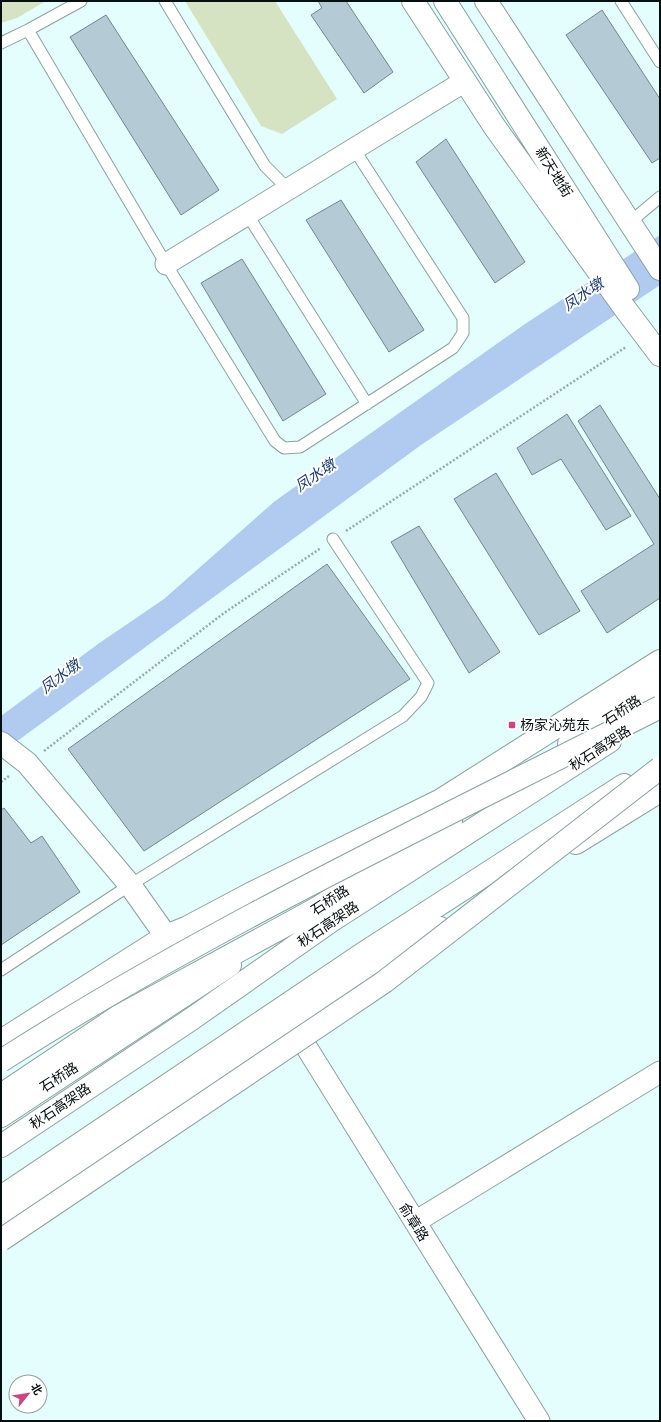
<svg xmlns="http://www.w3.org/2000/svg" width="661" height="1422" font-family="Quicksand,'Noto Sans SC',sans-serif">
<rect width="100%" height="100%" fill="#e3fefc"/>
<!-- green -->
<path fill="#d6e3c3" d="M1,1H46L17,18L1,23Z
M185,1H275L337,99L282,134L261,126Z"/>
<!-- water -->
<path fill="#b0caf0" d="M660,235V285L421,445L1,753V716L98,644L164,599L275,501L525,324Z"/>
<!-- building -->
<path fill="#b4cbd5" stroke="#71868f" d="M318,1H346L393,72L364,93L311,15L322,8Z
M602,10L660,99V158L652,163L566,35Z
M106,15L219,190L181,215L70,37Z
M446,139L525,262L495,283L416,162Z
M341,200L424,330L389,352L306,220Z
M242,259L326,394L283,421L201,283Z
M600,405L660,499V598L607,633L581,591L654,544L578,421Z
M567,414L631,516L606,530L561,459L532,475L517,448Z
M496,473L580,611L539,635L454,499Z
M419,526L500,652L469,673L391,542Z
M327,564L410,679L144,851L68,749Z
M4,808L31,843L42,836L80,892L1,945V810Z"/>
<g fill="none" stroke-linecap="round" stroke-linejoin="round">
<!-- service casing -->
<g stroke="#89a2a0" stroke-width="13">
<path id="service" d="M165,1L265,166L288,189
M621,1L660,62
M28,30L166,264L275,441L284,448L300,447L453,348L463,333V318L354,149
M1,43L28,30L81,1
M247,214L367,404
M629,223L660,197
M1,970L130,885L403,716L421,697L428,683L333,539"/>
</g>
<!-- minor casing -->
<g stroke="#89a2a0" stroke-width="23">
<path id="minor" d="M166,264L465,81
M292,1024L539,1421
M415,1222L660,1072"/>
</g>
<!-- tertiary casing -->
<g stroke="#89a2a0" stroke-width="24">
<path id="tertiary" d="M1,743L27,763L60,802L130,885L166,936"/>
</g>
<!-- secondary casing -->
<g stroke="#89a2a0" stroke-width="24">
<path id="secondary" d="M413,1L494,126L626,310L660,355
M445,1L628,289
M486,1L660,269"/>
</g>
<!-- primary casing -->
<g stroke="#89a2a0" stroke-width="24">
<path id="primary" d="M569,744L660,685
M576,843L660,791
M307,915L451,821
M1,1041L166,936L186,928L252,893L441,800L660,661
M1,1116L230,965
M1,1219L290,1022L440,928"/>
</g>
<!-- trunk casing -->
<g stroke="#89a2a0" stroke-width="24">
<path id="trunk" d="M1,1095L119,1016L323,905
M1,1146L193,1018L331,921L610,741
M1,1197L364,953L624,785"/>
</g>
<!-- path -->
<path stroke="#96abaa" stroke-width="2.5" stroke-dasharray="2 2" stroke-linecap="butt" d="M346,531L626,347
M44,751L224,613L321,548
M1,782L9,776"/>
<!-- service -->
<use href="#service" stroke="#fff" stroke-width="11"/>
<!-- minor -->
<use href="#minor" stroke="#fff" stroke-width="21"/>
<!-- tertiary -->
<use href="#tertiary" stroke="#fff" stroke-width="22"/>
<!-- secondary -->
<use href="#secondary" stroke="#fff" stroke-width="22"/>
<!-- primary -->
<use href="#primary" stroke="#fff" stroke-width="22"/>
<!-- trunk -->
<use href="#trunk" stroke="#fff" stroke-width="22"/>
<!-- trunk-bridge casing -->
<g stroke="#89a2a0" stroke-width="24" stroke-linecap="butt">
<path id="trunk-bridge" d="M1,1061C210,927 439,820 660,707
M1,1240L384,982L660,768"/>
</g>
<!-- trunk-bridge -->
<use href="#trunk-bridge" stroke="#fff" stroke-width="22"/>
</g>
<!-- markers -->
<rect fill="#cc4480" stroke="#fff" stroke-width="1.5" x="508" y="721" width="8" height="8" rx="2"/>
<g text-anchor="middle" dominant-baseline="central" stroke-width="4" stroke-linejoin="round" paint-order="stroke">
<!-- street labels -->
<g font-size="14" fill="#060f0f" stroke="#fff">
<text transform="translate(554 172) rotate(58)">新天地街</text>
<text transform="translate(622 710) rotate(-33)">石桥路</text>
<text transform="translate(600 748) rotate(-33)">秋石高架路</text>
<text transform="translate(330 900) rotate(-33)">石桥路</text>
<text transform="translate(328 924) rotate(-34)">秋石高架路</text>
<text transform="translate(59 1077) rotate(-33)">石桥路</text>
<text transform="translate(60 1106) rotate(-34)">秋石高架路</text>
<text transform="translate(414 1222) rotate(58)">俞章路</text>
</g>
<!-- poi labels -->
<g font-size="14" fill="#060f0f" stroke="#fff" text-anchor="start">
<text x="520" y="725">杨家沁苑东</text>
</g>
<!-- water labels -->
<g font-size="15" font-style="italic" fill="#1b3c6b" stroke="#fff">
<text transform="translate(583 294) rotate(-34)">凤水墩</text>
<text transform="translate(315 475) rotate(-34)">凤水墩</text>
<text transform="translate(60 676) rotate(-37)">凤水墩</text>
</g>
</g>
<!-- border -->
<rect width="661" height="1422" fill="none" stroke="#060f0f" stroke-width="4"/>
<!-- north arrow -->
<g transform="translate(28 1394) rotate(60)"><circle r="19" fill="#ffffff" stroke="#9b9f9f"/>
<path d="M0-3L7 15L0 10L-7 15Z" fill="#cc4480"/>
<text y="-6" font-size="11" font-weight="bold" text-anchor="middle" fill="#060f0f">北</text>
</g>
</svg>
